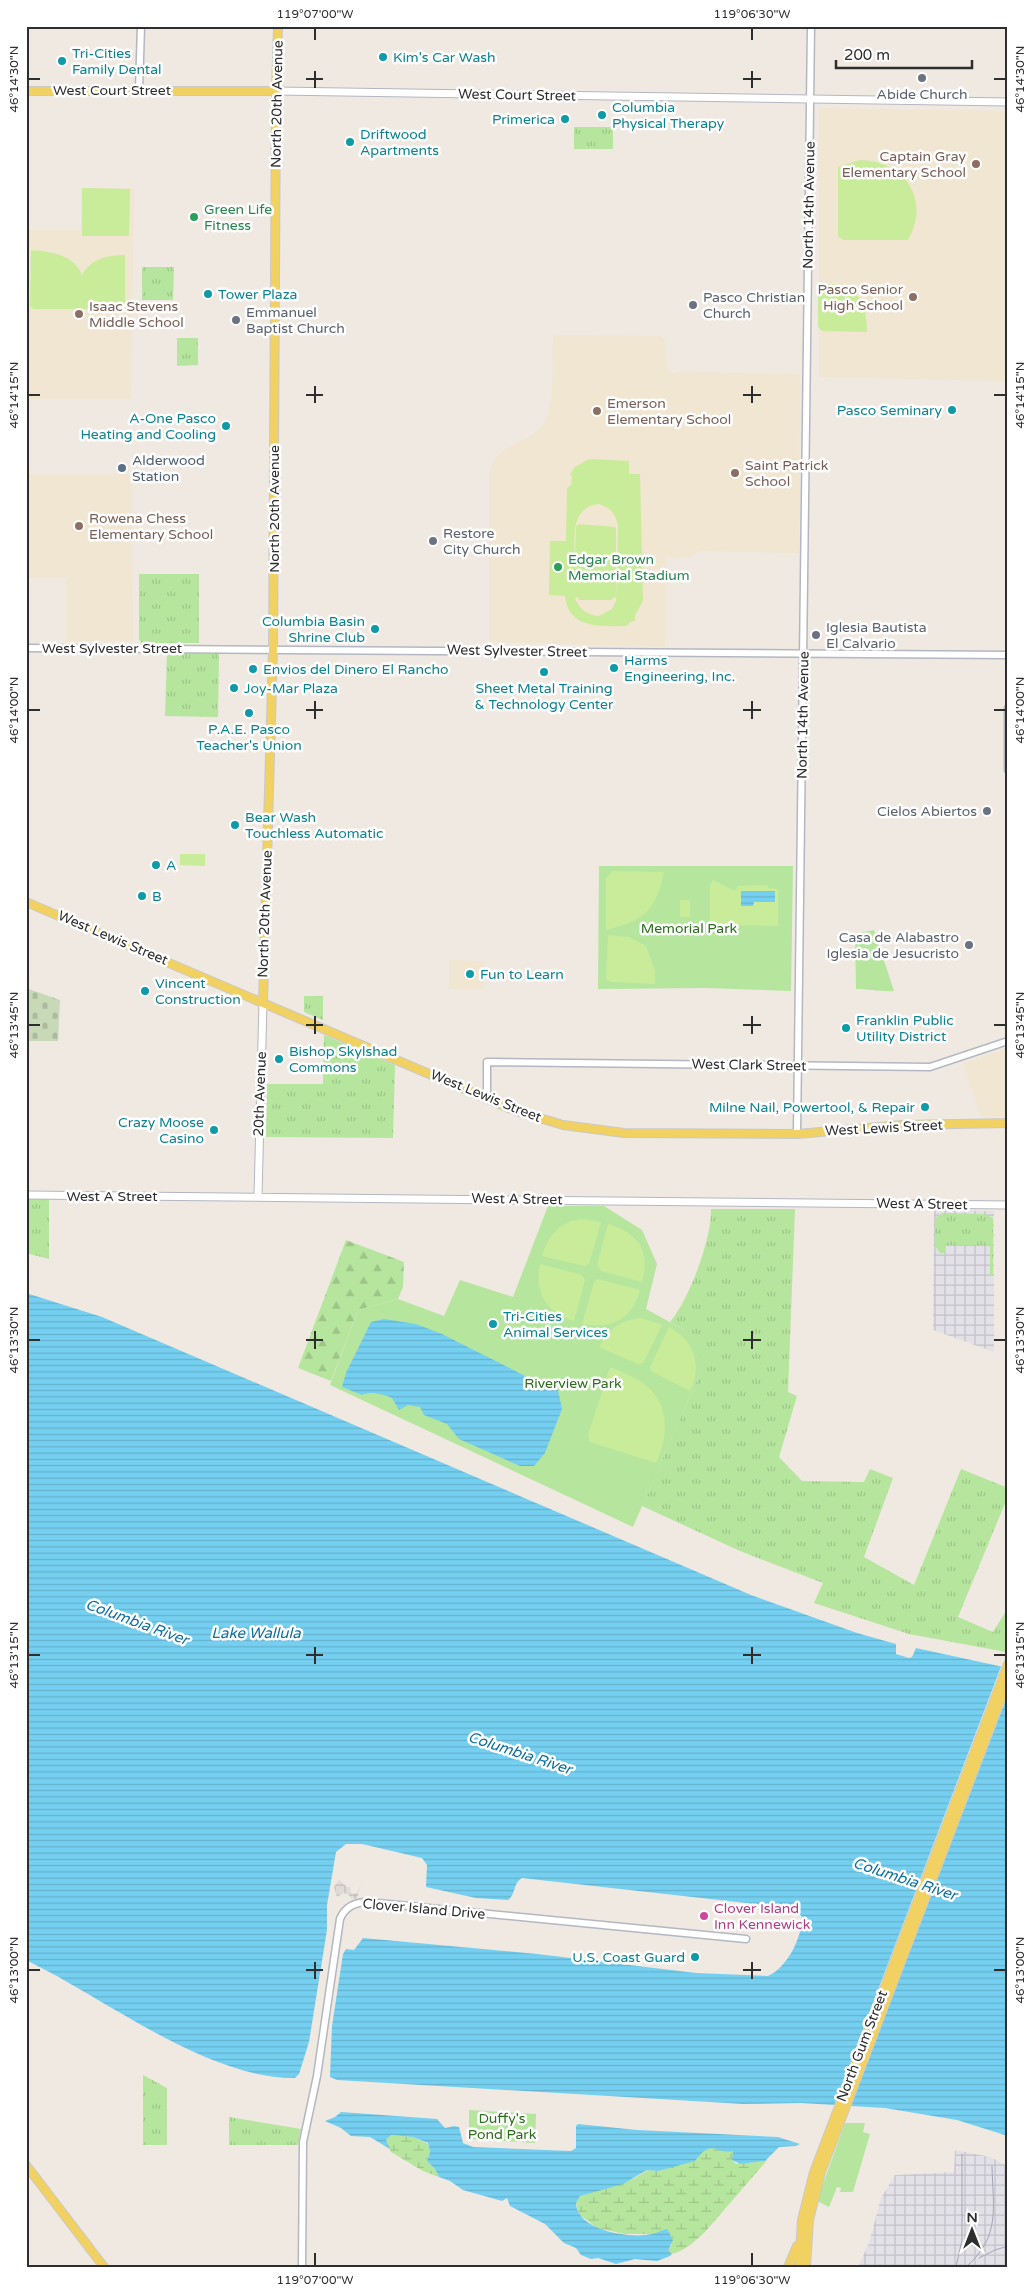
<svg xmlns="http://www.w3.org/2000/svg" width="1034" height="2293" font-family="'Varela Round',sans-serif">
<defs>
<pattern id="industrial-grid" width="8" height="8" patternUnits="userSpaceOnUse" patternTransform="scale(1.25)"><rect width="8" height="8" fill="#e3e1e8"/><path d="M0 4h8M4 0v8" fill="none" stroke="#c3c1c7"/></pattern>
<pattern id="grass-tufts" width="24" height="20" patternUnits="userSpaceOnUse" patternTransform="scale(1.25)"><rect width="24" height="20" fill="#b6e59e"/><path d="M3 7l-1-3M5 7V3M7 7l1-3M15 17l-1-3M17 17v-4M19 17l1-3" fill="none" stroke="#9dc588"/></pattern>
<pattern id="forest-firs" width="22" height="20" patternUnits="userSpaceOnUse" patternTransform="scale(1.25)"><rect width="22" height="20" fill="#b6e59e"/><path d="M5 1l3.5 6h-7zM16 11l3.5 6h-7z" fill="#9dc588"/></pattern>
<pattern id="wetland-marsh" width="20" height="14" patternUnits="userSpaceOnUse" patternTransform="scale(1.25)"><rect width="20" height="14" fill="#b6e59e"/><path d="M1 5h8M5 5V1M11 12h8M15 12V8" fill="none" stroke="#9dc588"/></pattern>
<pattern id="cemetery-stones" width="16" height="16" patternUnits="userSpaceOnUse" patternTransform="scale(1.25)"><rect width="16" height="16" fill="#c8d9b8"/><path d="M2 7V4a2 2 0 0 1 4 0v3zM10 15v-3a2 2 0 0 1 4 0v3z" fill="#acbb9e"/></pattern>
<pattern id="plaza-grid" width="8" height="8" patternUnits="userSpaceOnUse" patternTransform="scale(1.25)"><rect width="8" height="8" fill="#dfdcd8"/><path d="M0 4h8M4 0v8" fill="none" stroke="#c0bdba"/></pattern>
<pattern id="water-rules" width="6" height="5" patternUnits="userSpaceOnUse" patternTransform="scale(1.25)"><rect width="6" height="5" fill="#75cff0"/><path d="M0 2.5h6" fill="none" stroke="#66b2ce"/></pattern>
</defs>
<rect width="100%" height="100%" fill="#efe9e1"/>
<!-- industrial -->
<path fill="url(#industrial-grid)" d="M934,1210L994,1211V1352L933,1330Z
M955,2150L990,2157L1008,2166V2267H858L869,2243L881,2198L895,2175L954,2172Z"/>
<!-- education -->
<path fill="#f0e6d1" d="M821,108L1008,111V381L819,377V110Z
M82,188H134L131,399H26V230H81Z
M553,335L660,336L665,340L667,366L669,370L676,375V372L800,374L799,553L700,551L689,558L666,557L665,647L489,642V475L492,465L498,455L507,448L532,435L542,426L548,414L552,395Z
M26,474H132L133,641H66V578H26Z
M449,960L484,961V989H449Z
M1008,1048V1117H981L963,1063Z"/>
<!-- grass -->
<path fill="url(#grass-tufts)" d="M574,127H613V149H574Z
M142,267H174L173,300H142Z
M177,338H198V365L177,366Z
M139,574H199V643H142L139,640Z
M167,653L219,654L218,717L165,716Z
M304,996H323V1020L304,1012Z
M324,1035L395,1065L393,1138L266,1137L267,1084H323Z
M26,1199H49V1259L26,1253Z
M711,1209H795L788,1392L797,1396L779,1457L802,1481L864,1482L870,1469L893,1478L864,1557L914,1585L961,1469L1008,1488V1496L958,1617L993,1632L1008,1608V1646L1006,1652L909,1634L814,1603L823,1583L740,1551L642,1506L701,1371L684,1330L670,1322C689,1300 712,1238 711,1209Z
M943,1213L985,1214L993,1218V1275H990V1245H945V1253H940L935,1246V1218Z
M143,2075L167,2088V2145H143Z
M229,2117L301,2129L298,2145H229Z"/>
<!-- forest -->
<path fill="url(#forest-firs)" d="M346,1240L404,1262L403,1287L398,1299L358,1310L331,1381L298,1368Z"/>
<!-- wetland -->
<path fill="url(#wetland-marsh)" d="M391,2135L413,2137L428,2144L430,2152L427,2161L435,2169L439,2177L423,2171L391,2152L386,2140Z
M716,2147L734,2151L732,2160L736,2164L765,2161L768,2159L705,2232C695,2241 683,2253 669,2254L668,2251L672,2244L653,2234H625L597,2228L579,2214L576,2203L580,2196L633,2179L648,2170L658,2171L697,2158C700,2150 708,2148 716,2147Z"/>
<!-- cemetery -->
<path fill="url(#cemetery-stones)" d="M26,988L60,1000L58,1041H26Z"/>
<!-- park -->
<path fill="#b6e59e" d="M599,866H793L791,991L706,988L598,989Z
M874,930L894,991C880,992 870,989 856,989L855,934Z
M548,1206H604L642,1230L657,1264L646,1309L684,1330L700,1351L701,1371L633,1527L330,1385L358,1310L398,1299L444,1316L460,1280L513,1297Z
M469,2110L536,2114L535,2143L469,2139Z
M845,2123H865L863,2132L870,2134L853,2192H840L841,2188L837,2187L829,2207L819,2202L818,2198Z"/>
<!-- pitch -->
<path fill="#c9ec9a" fill-rule="evenodd" d="M860,160C905,161 931,200 908,240H843L838,236V167Z
M82,188L130,189L129,236H82Z
M31,250C52,252 73,254 82,275C91,259 107,255 125,255V305L122,309H33L30,306Z
M818,284C854,282 867,297 867,332L822,331L818,327Z
M589,459L629,461V474H640L643,601L635,615V621L630,622L627,626C601,626 569,630 565,596L549,595L550,541H566L567,488L571,485L572,476L570,474L575,467ZM599,504C611,508 615,513 618,525L616,601L612,609L599,616C587,615 579,609 575,598L578,597L579,600H612V598L616,597V527L579,524L576,526L575,557C574,535 571,507 599,504Z
M180,854H205V866L180,865Z
M612,871L664,872C656,910 644,921 606,930V878Z
M713,880L733,890H736L737,886L767,885L768,888L778,889V926L710,925V885Z
M680,900H690V917H680Z
M608,935L629,937L646,946L655,971V984L612,982L606,980Z
M582,1219L601,1222L589,1264L584,1266L542,1256C548,1235 561,1221 582,1219Z
M608,1224C638,1233 651,1251 642,1282L601,1271L597,1265Z
M540,1264L582,1275L585,1280L574,1321C546,1313 534,1292 540,1264Z
M598,1279L640,1290C632,1320 612,1329 582,1324L594,1282Z
M641,1318L662,1325L643,1363L638,1364L599,1347C609,1329 620,1320 641,1318Z
M669,1327C694,1340 703,1365 690,1391L651,1371L650,1367Z
M610,1367C622,1372 638,1378 648,1387C670,1407 668,1438 656,1463L590,1442L588,1435Z"/>
<!-- plaza -->
<path fill="url(#plaza-grid)" d="M339,1880L347,1887H350V1891L353,1894L357,1893L361,1884L357,1899L351,1898L348,1894L343,1893L337,1897L334,1887Z"/>
<!-- water -->
<path fill="url(#water-rules)" d="M741,891H775V902H754L753,906H741Z
M26,1293L102,1317L751,1595L857,1633L896,1644V1654L909,1658L912,1657L916,1648L1008,1668V2136L957,2120L885,2108L801,2103L743,2104L337,2080L330,2077L332,2026L343,1954L346,1949L354,1950L363,1938L537,1954L696,1973L768,1976C788,1967 802,1937 802,1917L796,1909L791,1908L522,1878C513,1883 516,1894 508,1900L476,1898L426,1887L427,1865L422,1858L362,1844H346L336,1852L327,1905V1930L309,2042L299,2074L295,2078C207,2079 105,1998 26,1960Z
M384,1319L416,1324L442,1334L545,1386L558,1390L562,1409L545,1453L534,1466H520L459,1439L447,1424L424,1415L420,1407L408,1405L399,1410L392,1398C382,1394 372,1391 362,1395L342,1387L346,1373L371,1322Z
M341,2112L437,2119L445,2128L454,2126L459,2127L463,2143L473,2147L571,2151L576,2148V2126L578,2124L637,2130L778,2137L800,2144L796,2146L779,2147L765,2161L740,2164L732,2160L733,2151C715,2155 713,2137 695,2161L658,2171L647,2170L623,2184L580,2196L576,2203C577,2231 631,2239 652,2234C657,2233 662,2230 667,2229L673,2240L668,2251L672,2254L670,2256L657,2261L635,2259L616,2264L598,2258L591,2259L581,2255L576,2248L564,2243L545,2224L510,2206L507,2198L502,2201L463,2190L450,2181L439,2177L435,2169L427,2161L430,2152L428,2143L413,2137L391,2135L386,2140L390,2149L370,2137L351,2136L341,2128L325,2121L335,2117Z"/>
<!-- pier -->
<path fill="#efe9e1" d="M1002,1664L1008,1665V1694L850,2108H833Z"/>
<g fill="none" stroke-linecap="round" stroke-linejoin="round">
<!-- tertiary casing -->
<g stroke="#b4b7c1" stroke-width="9">
<path id="tertiary" d="M139,90L141,26
M26,648L1008,655
M1008,708V770
M487,1098V1062L930,1067L1008,1041
M797,1134L811,26
M302,2267L303,2142L317,2076L340,1919C345,1907 355,1902 368,1902L746,1939"/>
</g>
<!-- secondary casing -->
<g stroke="#b4b7c1" stroke-width="9">
<path id="secondary" d="M276,91L1008,102
M26,1195L1008,1205
M258,1196L263,1002"/>
</g>
<!-- primary casing -->
<g stroke="#c9c9c9" stroke-width="10">
<path id="primary" d="M26,91H276
M26,902L516,1111L563,1125L624,1133L797,1134L903,1125L1008,1123
M263,1002L273,649L276,91L278,26
M26,2165L104,2267
M788,2267L797,2246
M799,2267L802,2220L814,2172L1008,1664
M806,2267L809,2220L821,2172L1008,1680"/>
</g>
<!-- tertiary -->
<use href="#tertiary" stroke="#fff" stroke-width="6"/>
<!-- secondary -->
<use href="#secondary" stroke="#fff" stroke-width="7"/>
<!-- primary -->
<use href="#primary" stroke="#f2d163" stroke-width="8"/>
<!-- rail -->
<path stroke="#a3a6b8" stroke-width="1" d="M979,2258L995,2250L1008,2246
M956,2267L962,2240V2154
M966,2267C1001,2236 993,2209 992,2166"/>
</g>
<!-- ticks -->
<path fill="none" stroke="#2e2e2e" stroke-width="2" d="M315,28V40M752,28V40M315,71V88M752,71V88M28,79H40M306,79H323M743,79H761M994,79H1006M315,386V403M752,386V403M28,395H40M306,395H323M743,395H761M994,395H1006M315,701V719M752,701V719M28,710H40M306,710H323M743,710H761M994,710H1006M315,1016V1034M752,1016V1034M28,1025H40M306,1025H323M743,1025H761M994,1025H1006M315,1331V1349M752,1331V1349M28,1340H40M306,1340H323M743,1340H761M994,1340H1006M315,1647V1664M752,1647V1664M28,1655H40M306,1655H323M743,1655H761M994,1655H1006M315,1962V1979M752,1962V1979M28,1970H40M306,1970H323M743,1970H761M994,1970H1006M315,2253V2266M752,2253V2266"/>
<!-- markers -->
<g fill="#0f9aa8" stroke="#fff" stroke-width="2">
<circle cx="383" cy="57" r="5"/>
<circle cx="62" cy="61" r="5"/>
<circle cx="602" cy="115" r="5"/>
<circle cx="565" cy="119" r="5"/>
<circle cx="350" cy="142" r="5"/>
<circle cx="208" cy="294" r="5"/>
<circle cx="952" cy="410" r="5"/>
<circle cx="226" cy="426" r="5"/>
<circle cx="375" cy="629" r="5"/>
<circle cx="614" cy="668" r="5"/>
<circle cx="253" cy="669" r="5"/>
<circle cx="544" cy="672" r="5"/>
<circle cx="234" cy="688" r="5"/>
<circle cx="249" cy="713" r="5"/>
<circle cx="235" cy="825" r="5"/>
<circle cx="156" cy="865" r="5"/>
<circle cx="142" cy="896" r="5"/>
<circle cx="470" cy="974" r="5"/>
<circle cx="145" cy="991" r="5"/>
<circle cx="846" cy="1028" r="5"/>
<circle cx="279" cy="1059" r="5"/>
<circle cx="925" cy="1107" r="5"/>
<circle cx="214" cy="1130" r="5"/>
<circle cx="493" cy="1324" r="5"/>
<circle cx="695" cy="1957" r="5"/>
</g>
<g fill="#6b7280" stroke="#fff" stroke-width="2">
<circle cx="922" cy="78" r="5"/>
<circle cx="693" cy="305" r="5"/>
<circle cx="236" cy="320" r="5"/>
<circle cx="433" cy="541" r="5"/>
<circle cx="816" cy="635" r="5"/>
<circle cx="987" cy="811" r="5"/>
<circle cx="969" cy="945" r="5"/>
</g>
<g fill="#8d6e63" stroke="#fff" stroke-width="2">
<circle cx="976" cy="164" r="5"/>
<circle cx="913" cy="297" r="5"/>
<circle cx="79" cy="314" r="5"/>
<circle cx="597" cy="411" r="5"/>
<circle cx="735" cy="473" r="5"/>
<circle cx="79" cy="526" r="5"/>
</g>
<g fill="#2e9e5b" stroke="#fff" stroke-width="2">
<circle cx="194" cy="217" r="5"/>
<circle cx="558" cy="567" r="5"/>
</g>
<circle fill="#5c6f8a" stroke="#fff" stroke-width="2" cx="122" cy="468" r="5"/>
<circle fill="#d1479c" stroke="#fff" stroke-width="2" cx="704" cy="1916" r="5"/>
<g text-anchor="middle" dominant-baseline="central" stroke-width="5" stroke-linejoin="round" paint-order="stroke">
<!-- culture labels -->
<g font-size="14" fill="#0d838f" stroke="#fff" text-anchor="start">
<text x="72" y="53">Tri-Cities<tspan x="72" dy="16">Family Dental</tspan></text>
<text x="393" y="57">Kim's Car Wash</text>
<text x="612" y="107">Columbia<tspan x="612" dy="16">Physical Therapy</tspan></text>
<text x="555" y="119" text-anchor="end">Primerica</text>
<text x="360" y="134">Driftwood<tspan x="360" dy="16">Apartments</tspan></text>
<text x="218" y="294">Tower Plaza</text>
<text x="942" y="410" text-anchor="end">Pasco Seminary</text>
<text x="216" y="418" text-anchor="end">A-One Pasco<tspan x="216" dy="16">Heating and Cooling</tspan></text>
<text x="365" y="621" text-anchor="end">Columbia Basin<tspan x="365" dy="16">Shrine Club</tspan></text>
<text x="624" y="660">Harms<tspan x="624" dy="16">Engineering, Inc.</tspan></text>
<text x="263" y="669">Envios del Dinero El Rancho</text>
<text x="244" y="688">Joy-Mar Plaza</text>
<text x="544" y="688" text-anchor="middle">Sheet Metal Training<tspan x="544" dy="16">&amp; Technology Center</tspan></text>
<text x="249" y="729" text-anchor="middle">P.A.E. Pasco<tspan x="249" dy="16">Teacher's Union</tspan></text>
<text x="245" y="817">Bear Wash<tspan x="245" dy="16">Touchless Automatic</tspan></text>
<text x="166" y="865">A</text>
<text x="152" y="896">B</text>
<text x="480" y="974">Fun to Learn</text>
<text x="155" y="983">Vincent<tspan x="155" dy="16">Construction</tspan></text>
<text x="856" y="1020">Franklin Public<tspan x="856" dy="16">Utility District</tspan></text>
<text x="289" y="1051">Bishop Skylshad<tspan x="289" dy="16">Commons</tspan></text>
<text x="915" y="1107" text-anchor="end">Milne Nail, Powertool, &amp; Repair</text>
<text x="204" y="1122" text-anchor="end">Crazy Moose<tspan x="204" dy="16">Casino</tspan></text>
<text x="503" y="1316">Tri-Cities<tspan x="503" dy="16">Animal Services</tspan></text>
<text x="685" y="1957" text-anchor="end">U.S. Coast Guard</text>
</g>
<!-- street labels -->
<g font-size="14" fill="#2e2e2e" stroke="#fff">
<text x="112" y="90">West Court Street</text>
<text transform="translate(517 95) rotate(1)">West Court Street</text>
<text transform="translate(277 104) rotate(-89)">North 20th Avenue</text>
<text transform="translate(809 205) rotate(-89)">North 14th Avenue</text>
<text transform="translate(274 509) rotate(-90)">North 20th Avenue</text>
<text x="112" y="648">West Sylvester Street</text>
<text transform="translate(517 651) rotate(1)">West Sylvester Street</text>
<text transform="translate(803 715) rotate(-89)">North 14th Avenue</text>
<text transform="translate(265 914) rotate(-88)">North 20th Avenue</text>
<text transform="translate(113 938) rotate(23)">West Lewis Street</text>
<text transform="translate(749 1065) rotate(1)">West Clark Street</text>
<text transform="translate(260 1094) rotate(-88)">20th Avenue</text>
<text transform="translate(486 1096) rotate(22)">West Lewis Street</text>
<text transform="translate(884 1128) rotate(-3)">West Lewis Street</text>
<text x="112" y="1196">West A Street</text>
<text transform="translate(517 1199) rotate(1)">West A Street</text>
<text transform="translate(922 1204) rotate(1)">West A Street</text>
<text transform="translate(424 1909) rotate(5)">Clover Island Drive</text>
<text transform="translate(862 2046) rotate(-69)">North Gum Street</text>
</g>
<!-- worship labels -->
<g font-size="14" fill="#5b616d" stroke="#fff" text-anchor="start">
<text x="922" y="94" text-anchor="middle">Abide Church</text>
<text x="703" y="297">Pasco Christian<tspan x="703" dy="16">Church</tspan></text>
<text x="246" y="312">Emmanuel<tspan x="246" dy="16">Baptist Church</tspan></text>
<text x="443" y="533">Restore<tspan x="443" dy="16">City Church</tspan></text>
<text x="826" y="627">Iglesia Bautista<tspan x="826" dy="16">El Calvario</tspan></text>
<text x="977" y="811" text-anchor="end">Cielos Abiertos</text>
<text x="959" y="937" text-anchor="end">Casa de Alabastro<tspan x="959" dy="16">Iglesia de Jesucristo</tspan></text>
</g>
<!-- education labels -->
<g font-size="14" fill="#785e54" stroke="#fff" text-anchor="start">
<text x="966" y="156" text-anchor="end">Captain Gray<tspan x="966" dy="16">Elementary School</tspan></text>
<text x="903" y="289" text-anchor="end">Pasco Senior<tspan x="903" dy="16">High School</tspan></text>
<text x="89" y="306">Isaac Stevens<tspan x="89" dy="16">Middle School</tspan></text>
<text x="607" y="403">Emerson<tspan x="607" dy="16">Elementary School</tspan></text>
<text x="745" y="465">Saint Patrick<tspan x="745" dy="16">School</tspan></text>
<text x="89" y="518">Rowena Chess<tspan x="89" dy="16">Elementary School</tspan></text>
</g>
<!-- leisure labels -->
<g font-size="14" fill="#27864d" stroke="#fff" text-anchor="start">
<text x="204" y="209">Green Life<tspan x="204" dy="16">Fitness</tspan></text>
<text x="568" y="559">Edgar Brown<tspan x="568" dy="16">Memorial Stadium</tspan></text>
</g>
<!-- service labels -->
<g font-size="14" fill="#4e5e75" stroke="#fff" text-anchor="start">
<text x="132" y="460">Alderwood<tspan x="132" dy="16">Station</tspan></text>
</g>
<!-- park labels -->
<g font-size="14" fill="#2c6e1b" stroke="#fff">
<text x="689" y="928">Memorial Park</text>
<text x="573" y="1383">Riverview Park</text>
<text x="502" y="2118">Duffy's<tspan x="502" dy="16">Pond Park</tspan></text>
</g>
<!-- hotel labels -->
<g font-size="14" fill="#b23c85" stroke="#fff" text-anchor="start">
<text x="714" y="1908">Clover Island<tspan x="714" dy="16">Inn Kennewick</tspan></text>
</g>
<!-- water labels -->
<g font-size="15" font-style="italic" fill="#0d6fa3" stroke="#fff">
<text transform="translate(137 1622) rotate(20)">Columbia River</text>
<text x="256" y="1633">Lake Wallula</text>
<text transform="translate(520 1753) rotate(18)">Columbia River</text>
<text transform="translate(905 1879) rotate(18)">Columbia River</text>
</g>
</g>
<!-- border -->
<rect width="1034" height="2293" fill="none" stroke="#ffffff" stroke-width="55"/>
<!-- north arrow -->
<g transform="translate(972 2230)" stroke="#ffffff" stroke-width="4" paint-order="stroke">
<path d="M0-4L9 19L0 12L-9 19Z" fill="#2e2e2e"/>
<text y="-8" font-size="14" font-weight="bold" text-anchor="middle" fill="#2e2e2e">N</text>
</g>
<!-- scale -->
<path d="M836 60v8h136v-8" fill="none" stroke="#2e2e2e" stroke-width="2.5"/>
<text x="844" y="60" font-size="15" fill="#2e2e2e" stroke="#ffffff" stroke-width="4" paint-order="stroke">200 m</text>
<rect x="28" y="28" width="978" height="2238" fill="none" stroke="#2e2e2e" stroke-width="2"/>
<g font-size="12" text-anchor="middle" fill="#2e2e2e">
<text x="315" y="18">119°07'00"W</text>
<text x="752" y="18">119°06'30"W</text>
<text transform="translate(14 79) rotate(-90)" y="4">46°14'30"N</text>
<text transform="translate(1020 79) rotate(-90)" y="4">46°14'30"N</text>
<text transform="translate(14 395) rotate(-90)" y="4">46°14'15"N</text>
<text transform="translate(1020 395) rotate(-90)" y="4">46°14'15"N</text>
<text transform="translate(14 710) rotate(-90)" y="4">46°14'00"N</text>
<text transform="translate(1020 710) rotate(-90)" y="4">46°14'00"N</text>
<text transform="translate(14 1025) rotate(-90)" y="4">46°13'45"N</text>
<text transform="translate(1020 1025) rotate(-90)" y="4">46°13'45"N</text>
<text transform="translate(14 1340) rotate(-90)" y="4">46°13'30"N</text>
<text transform="translate(1020 1340) rotate(-90)" y="4">46°13'30"N</text>
<text transform="translate(14 1655) rotate(-90)" y="4">46°13'15"N</text>
<text transform="translate(1020 1655) rotate(-90)" y="4">46°13'15"N</text>
<text transform="translate(14 1970) rotate(-90)" y="4">46°13'00"N</text>
<text transform="translate(1020 1970) rotate(-90)" y="4">46°13'00"N</text>
<text x="315" y="2284">119°07'00"W</text>
<text x="752" y="2284">119°06'30"W</text>
</g>
</svg>
